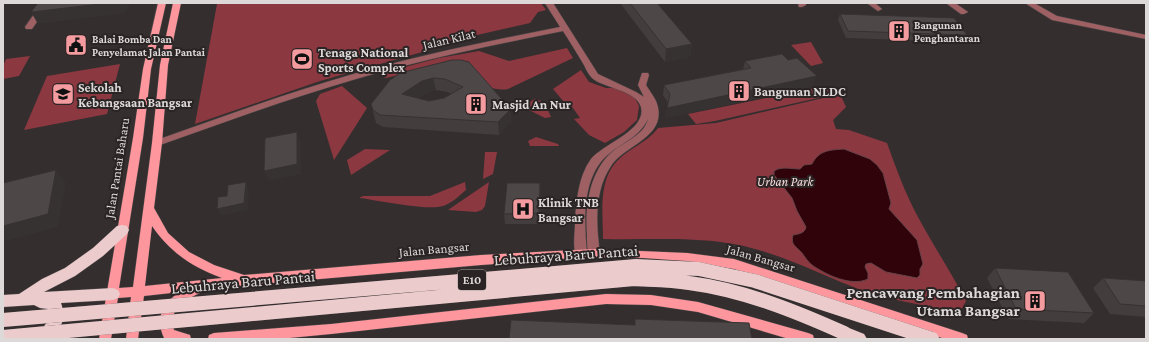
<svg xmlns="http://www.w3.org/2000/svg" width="1149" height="342" font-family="'Crimson Pro',serif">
<rect width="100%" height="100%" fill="#342e2e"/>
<!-- green -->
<path fill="#8c3841" d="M223,3H541L546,10L538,12L530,23L442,43L440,47L320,81L195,124L217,4Z
M811,42L823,63L811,66L791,45Z
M567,48L573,58L508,89C488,93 461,73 443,64L386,78L382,76L386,72L439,58L479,51L509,61Z
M30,56L19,76L3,79V66L6,59Z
M120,64L107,114L24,130L47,76Z
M581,70L589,82L606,88H617L635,98L639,106L637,120L624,132L605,143L589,135L574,119L580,118L568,101L564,102L553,89Z
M342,86L367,108L334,160L316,101L320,94Z
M829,87L836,94L715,121L696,124L688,114L815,88Z
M832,96H841L846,107L833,120L836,129L849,130L887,143C896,168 905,193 918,217C933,245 951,272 966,301L961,310L953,311L940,309C914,303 886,299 861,290C816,273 775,250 727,243C687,237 644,240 603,239C603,214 598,181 617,161C629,148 647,143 658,128L716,123Z
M535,99L544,102L551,117L545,118L527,109L524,105Z
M536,137L558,144L559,146H530L528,141Z
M365,149L390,150L351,175L347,160Z
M485,152H497L493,174L483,179Z
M465,182L466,190C459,196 452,203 443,206C426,211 378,200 359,198L363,196H430Z
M489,182L485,206L482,210L476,212L448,210Z"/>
<!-- water -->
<path fill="#30030a" stroke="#644348" d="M844,149L870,159L877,165L883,173L891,203L889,209L917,240L923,264L920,269V275L917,278L886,272L871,263L866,264L865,267L868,273V279C852,287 826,275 812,265C808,262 805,257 802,253C797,247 790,245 793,235C799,234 805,233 806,227L797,211L792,198L774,175V171C781,166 792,169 800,169L804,165L812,164C819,150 830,150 844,149Z"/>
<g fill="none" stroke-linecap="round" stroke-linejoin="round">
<!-- minor casing -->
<g stroke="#4f4949" stroke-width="1">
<path id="minor" d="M42,3H50L32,29H26L25,27Z
M545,3H553L598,74L636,92L644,97L647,103L638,85L642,73H648L649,75L646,85C649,90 653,95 656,101C670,137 625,144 611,166C594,191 596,224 600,253L598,256L594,257L590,256C587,250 587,242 587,235C585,207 589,173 611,153C623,142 644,136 648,119C639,137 625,141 610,153C581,175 584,221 587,254L585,257L581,258L577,257C572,248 575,234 575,224C576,203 578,177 591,159C603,144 647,130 641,107C636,90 603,88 592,78C588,74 586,69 584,65C577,53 570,42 563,31C493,45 424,59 356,79C290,98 225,122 160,145L157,146L152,143L154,141C219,118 284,94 350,75C419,55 489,41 560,27Z
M798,3H806V5L802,7H799Z
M867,3H875L882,9L878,11Z
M946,3H955L968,12L964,14H961Z
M1025,3H1034L1057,16L1146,35V39L1052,20Z"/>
</g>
<!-- major casing -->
<g stroke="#4f4949" stroke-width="1">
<path id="major" d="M158,3H166L151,69L143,138L119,288L133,287L152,143L160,65L173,3H181L168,65L162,143L154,208L168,233L189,252L214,265L244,275L481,255L594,249L687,253L734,259L962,333L967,335L968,339H945L734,269L687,261L643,258L594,257L481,265L205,289L204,291C187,299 167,308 174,330L190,335L191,339L164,338C155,319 162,303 180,292L144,296L138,339H126L131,297L118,298L111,339H99L133,138L143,69ZM152,226C170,252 192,267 222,278L145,286Z
M606,294L651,295L698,302L808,333L813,335L814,339H789L698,312L651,305L606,304L331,334L279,339H208L209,335L214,333L331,324Z"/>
</g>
<!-- highway casing -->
<g stroke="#4f4949" stroke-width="1">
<path id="highway" d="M122,225L127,226L129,230L127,234L103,256L75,276L44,292L113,288L118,290L120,294L118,298L113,300L61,303C66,317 62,328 52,339H37L36,337L48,321V309L40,308L34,305L3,307V295L19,294L42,279L65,268L93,248L117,226Z
M844,326L864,334L867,339L839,338L836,333L839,328Z"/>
</g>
<!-- minor -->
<use href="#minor" fill="#9f6064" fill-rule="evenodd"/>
<!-- major -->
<use href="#major" fill="#fe979d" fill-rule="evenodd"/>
<!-- highway -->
<use href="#highway" fill="#ebcbcc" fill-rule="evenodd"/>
<!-- highway-bridge casing -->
<g stroke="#4f4949" stroke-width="14" stroke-linecap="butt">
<path id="highway-bridge" d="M3,320L636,266L699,269L755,281L932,339
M3,337L634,279C652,280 671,280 689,283C743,290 795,311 844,333"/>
</g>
<!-- highway-bridge -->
<use href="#highway-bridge" stroke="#ebcbcc" stroke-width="14"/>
</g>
<!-- wall -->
<path fill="#433d3d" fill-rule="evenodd" d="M620,3H657L692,44L690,57L665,62Z
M840,14L967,35L964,42L846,38L838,20Z
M452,60L510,110L511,122L499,135L383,127L376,123L371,104ZM436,90L447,92L452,94L444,98L429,101L418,98L424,94Z
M745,61L814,86L665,118L668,103L663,95L664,85L743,69Z
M540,183L541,193L540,224H505L504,214Z
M995,268L1094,313L1084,323L1008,319L987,278Z
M1103,278L1146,281V317L1110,314L1093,288Z"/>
<!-- shaded-wall -->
<path fill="#373232" d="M109,3H131L125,13L38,24L31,12Z
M692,44L690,57L665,62L666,49Z
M817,76L814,86L665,118L667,108Z
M433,78L436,90L424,94L405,106L402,94L422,81Z
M510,110L511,122L499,135L498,122Z
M297,132L301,143V174L269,181L264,171Z
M56,170L66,183L58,227L3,242V226Z
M246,182L249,189L248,210L221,216L217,209Z
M540,183L541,193L540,224L539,213Z"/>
<!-- building -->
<path fill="#4e4747" stroke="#373232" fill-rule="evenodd" d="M38,3H109L31,12Z
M630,3H657L692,44L666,49Z
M840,14L954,18L967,35L848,31Z
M782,54L788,60L797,58L817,76L667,108L670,94L664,85L751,68L745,61Z
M452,60H461L469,62L507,105L510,110L498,122L380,115L373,110L371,104L390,80L400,73ZM433,78L445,79L463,87L444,98L429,101L402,94L422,81Z
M297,132V164L264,171L265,138Z
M56,170L48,214L3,226V183Z
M246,182L244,203L217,209L218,197L227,196L228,185Z
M507,183H540L539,213L504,214Z
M995,268L1068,272L1094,313L1016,309Z
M1103,278L1146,281V306L1120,304Z
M635,319L749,323L752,339H509L511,320L635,325Z"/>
<!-- icons -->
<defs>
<g id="building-square" transform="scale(1.15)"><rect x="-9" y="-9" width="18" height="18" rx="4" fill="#f49b9f" stroke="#2a2424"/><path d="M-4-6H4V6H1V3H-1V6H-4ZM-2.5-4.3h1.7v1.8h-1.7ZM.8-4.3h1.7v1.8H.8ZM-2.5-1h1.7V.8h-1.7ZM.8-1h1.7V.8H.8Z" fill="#111"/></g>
<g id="civic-square" transform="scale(1.15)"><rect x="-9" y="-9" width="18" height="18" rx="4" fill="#f49b9f" stroke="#2a2424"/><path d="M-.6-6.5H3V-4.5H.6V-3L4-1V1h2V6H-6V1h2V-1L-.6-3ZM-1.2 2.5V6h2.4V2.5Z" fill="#111"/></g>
<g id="stadium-square" transform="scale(1.15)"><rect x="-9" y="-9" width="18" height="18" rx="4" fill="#f49b9f" stroke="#2a2424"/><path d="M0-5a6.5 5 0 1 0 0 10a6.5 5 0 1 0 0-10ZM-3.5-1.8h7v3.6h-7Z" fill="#111"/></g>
<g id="school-square" transform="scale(1.15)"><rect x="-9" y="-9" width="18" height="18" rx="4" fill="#f49b9f" stroke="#2a2424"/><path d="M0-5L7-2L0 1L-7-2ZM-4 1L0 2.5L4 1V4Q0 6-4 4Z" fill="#111"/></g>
<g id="hospital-square" transform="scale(1.15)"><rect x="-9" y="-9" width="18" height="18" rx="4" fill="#f49b9f" stroke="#2a2424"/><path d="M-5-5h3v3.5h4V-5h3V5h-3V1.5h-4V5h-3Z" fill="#111"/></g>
</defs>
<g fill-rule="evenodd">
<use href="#building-square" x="899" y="31"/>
<use href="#civic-square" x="76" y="45"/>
<use href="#stadium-square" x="302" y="59"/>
<use href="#building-square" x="739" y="91"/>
<use href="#school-square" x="63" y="94"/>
<use href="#building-square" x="476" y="104"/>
<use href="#hospital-square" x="523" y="209"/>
<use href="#building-square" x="1035" y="301"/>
</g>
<g text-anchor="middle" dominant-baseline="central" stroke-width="4" stroke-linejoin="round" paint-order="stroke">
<!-- far-poi labels -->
<g font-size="11" font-weight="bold" fill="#ddd9d9" stroke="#2a2424" text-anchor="start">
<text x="914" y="25">Bangunan<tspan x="914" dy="13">Penghantaran</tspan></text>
<text x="92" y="39">Balai Bomba Dan<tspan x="92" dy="13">Penyelamat Jalan Pantai</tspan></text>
</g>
<!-- shield labels -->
<rect fill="#2a2424" stroke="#a7a3a3" stroke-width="1" x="458" y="270" width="28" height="20" rx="3"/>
<g font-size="12" font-weight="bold" fill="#ddd9d9">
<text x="472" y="280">E10</text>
</g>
<!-- street labels -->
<g font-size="13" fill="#ddd9d9" stroke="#2a2424">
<text transform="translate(449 39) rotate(-13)">Jalan Kilat</text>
<text transform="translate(117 168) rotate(-81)">Jalan Pantai Baharu</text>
<text transform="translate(434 249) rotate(-5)">Jalan Bangsar</text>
<text transform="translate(761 258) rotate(16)">Jalan Bangsar</text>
</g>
<!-- poi labels -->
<g font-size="13" font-weight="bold" fill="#ddd9d9" stroke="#2a2424" text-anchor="start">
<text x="318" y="52">Tenaga National<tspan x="318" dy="15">Sports Complex</tspan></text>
<text x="78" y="87">Sekolah<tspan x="78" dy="15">Kebangsaan Bangsar</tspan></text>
<text x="754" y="91">Bangunan NLDC</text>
<text x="492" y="104">Masjid An Nur</text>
<text x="538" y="202">Klinik TNB<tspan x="538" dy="15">Bangsar</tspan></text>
</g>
<!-- park labels -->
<g font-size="13" font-style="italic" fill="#f6dbdb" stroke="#2a2424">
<text x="785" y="181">Urban Park</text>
</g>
<!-- near-street labels -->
<g font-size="16" fill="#ddd9d9" stroke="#2a2424">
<text transform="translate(566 255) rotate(-4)">Lebuhraya Baru Pantai</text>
<text transform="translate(243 282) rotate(-5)">Lebuhraya Baru Pantai</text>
</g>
<!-- near-poi labels -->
<g font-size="16" font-weight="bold" fill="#ddd9d9" stroke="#2a2424" text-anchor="end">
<text x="1020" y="292">Pencawang Pembahagian<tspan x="1020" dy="18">Utama Bangsar</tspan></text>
</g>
</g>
<!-- border -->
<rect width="1149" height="342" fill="none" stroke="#ddd9d9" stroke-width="8"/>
</svg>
